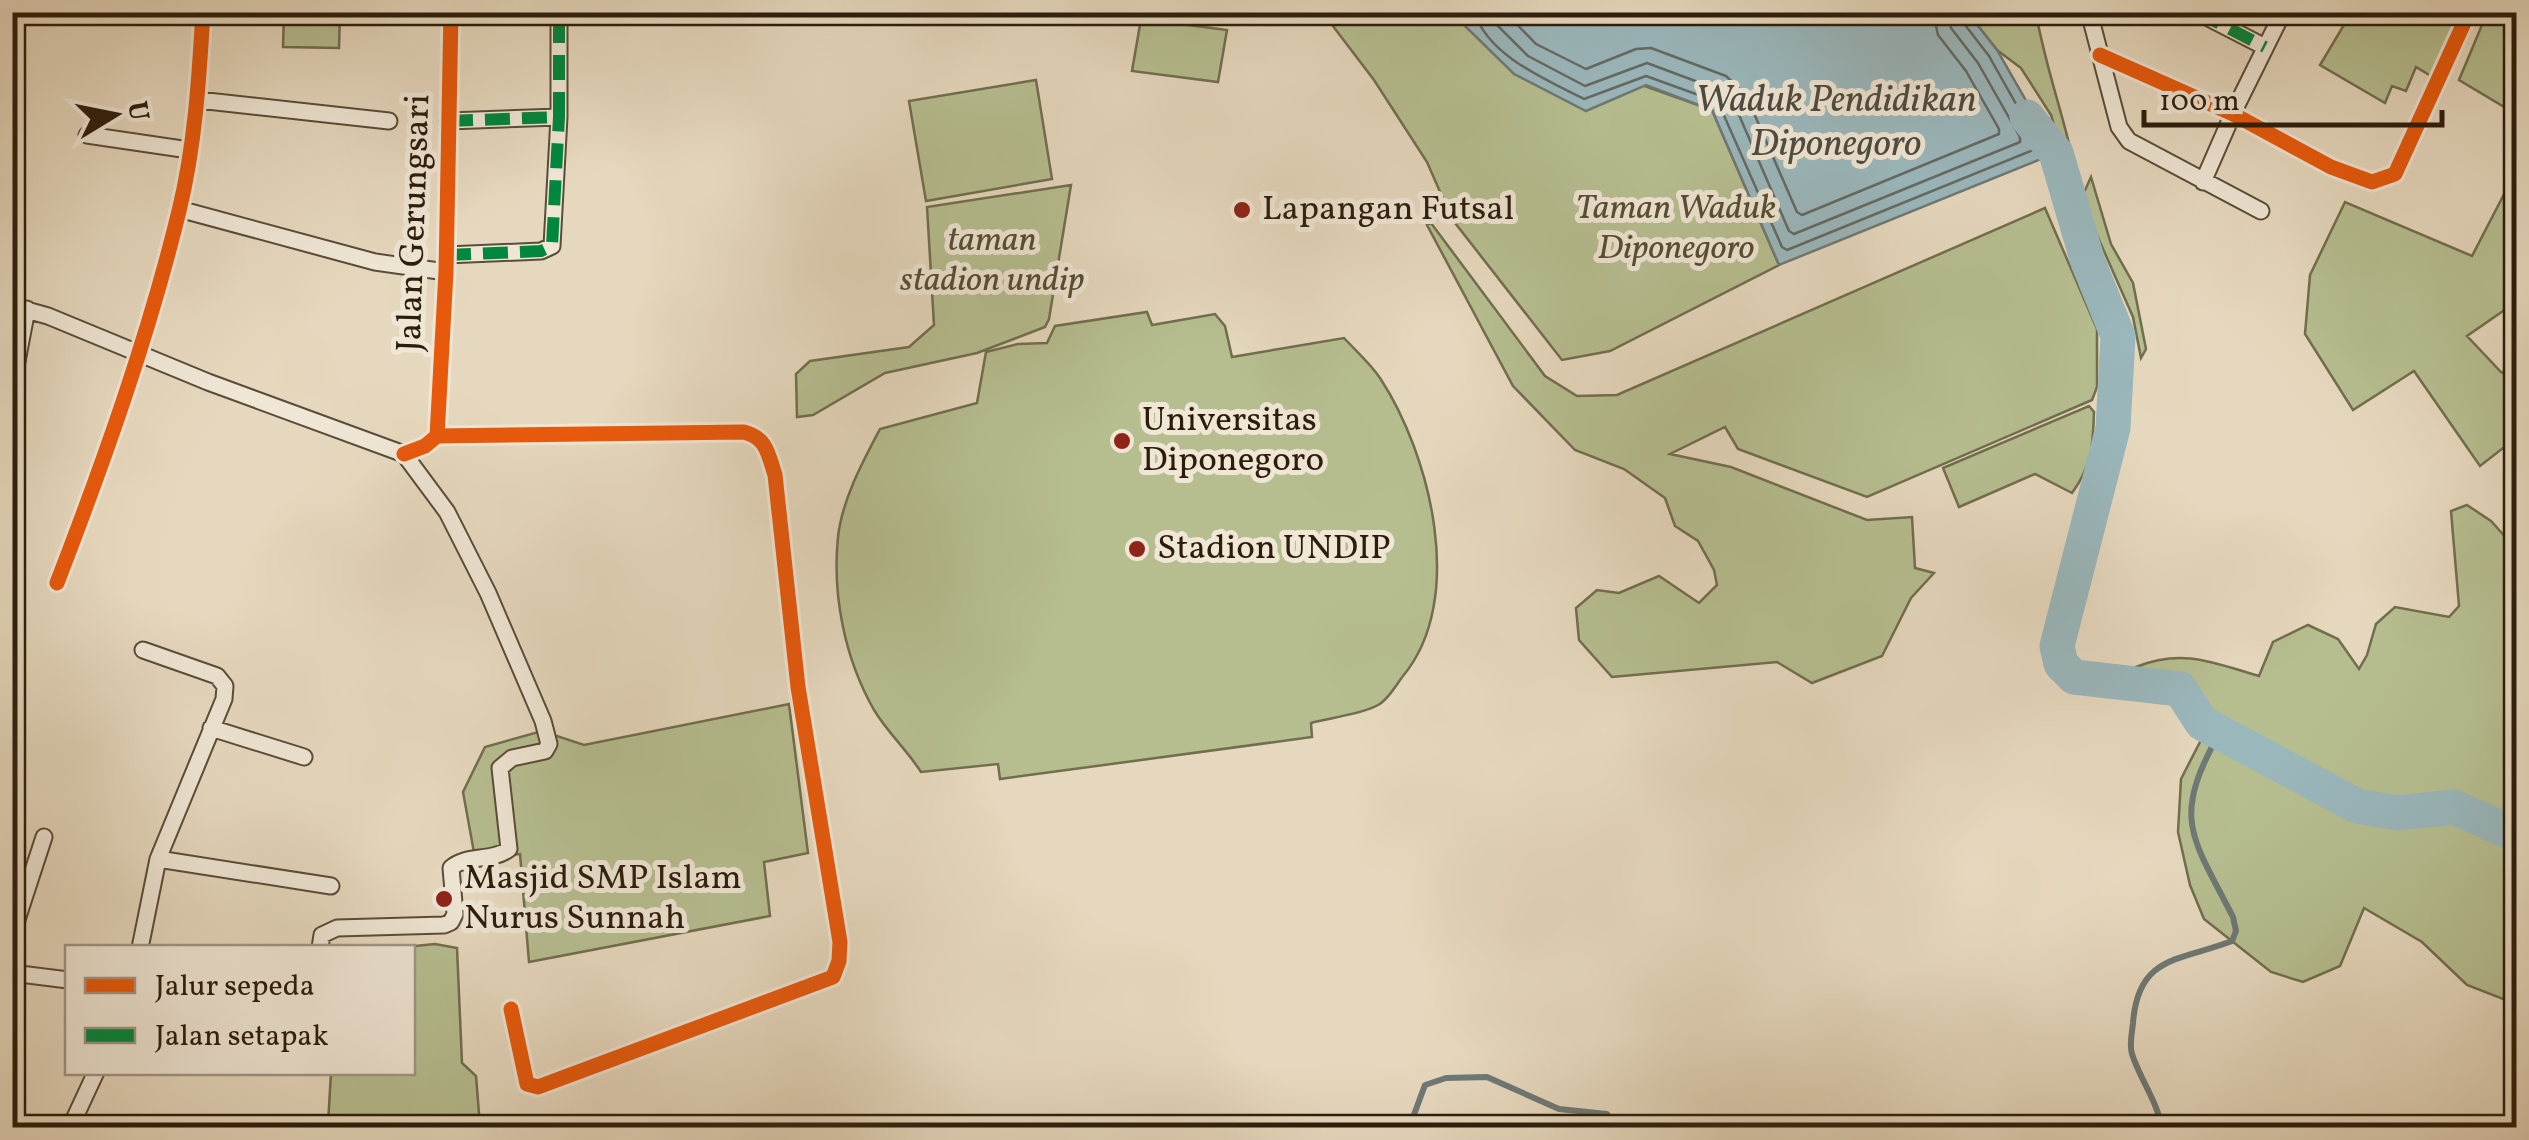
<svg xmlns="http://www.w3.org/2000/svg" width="2529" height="1140" font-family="Vollkorn,serif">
<rect width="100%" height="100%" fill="#e6d8be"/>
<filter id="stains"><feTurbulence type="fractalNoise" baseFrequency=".002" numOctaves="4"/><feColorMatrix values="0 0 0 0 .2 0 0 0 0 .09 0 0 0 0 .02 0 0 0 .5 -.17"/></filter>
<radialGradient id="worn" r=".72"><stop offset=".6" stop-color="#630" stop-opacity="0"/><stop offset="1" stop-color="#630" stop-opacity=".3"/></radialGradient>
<!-- green -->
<path fill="#b6be90" stroke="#716e4e" stroke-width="2.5" d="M284,13H340L339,48L283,47Z
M1323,13H1465L1468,23L1712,110L1779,265L1610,351L1562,360L1452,219L1427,162L1374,80Z
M1968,13H2036C2045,66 2064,116 2075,169L2068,172L2051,115L2021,68L1997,50Z
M2351,13H2463L2431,76L2416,67L2406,91L2392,86L2385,103L2320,65Z
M2487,13H2516V114L2459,80Z
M1141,19L1227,30L1218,82L1132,71Z
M1036,80L1052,179L926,201L909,101Z
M2516,171V302L2467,336L2501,372L2516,379V438L2480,466L2414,371L2353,410L2305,334L2310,275L2345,202L2472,256Z
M2091,177L2111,244L2133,283L2146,349L2141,358L2133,317L2081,199Z
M1071,185L1049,319L1045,327L977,353L885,373L813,415L797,417L796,374L810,361L909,347L934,325L927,207Z
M2045,208L2097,329V387L2092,400L1867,497L1738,449L1725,427L1670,454L1731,467L1867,520L1912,517L1915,568L1934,573L1911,598L1882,656L1812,683L1777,662L1612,677L1579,640L1576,608L1597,590L1619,593L1659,576L1699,603L1717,585L1714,570L1698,541L1675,526L1665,498L1624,469L1575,450L1513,386L1427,225L1431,223L1545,376L1577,396L1617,395Z
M1147,312L1152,325L1215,314L1225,326L1232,357L1344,338C1356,351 1370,363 1380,378C1430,454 1467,599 1403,676C1396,685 1388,700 1378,705C1363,714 1329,718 1311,723L1312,737L1000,779L998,764L921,772C907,750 888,733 874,710C845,659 832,596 838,537C842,500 863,461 880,429L977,403L986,352L1018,344L1047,343L1055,326Z
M2089,406L2094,412C2093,444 2092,466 2072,493L2035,474L1959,507L1943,468Z
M2467,505L2491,521L2516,549V1004L2467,985L2422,942L2364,908L2340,966L2303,982L2271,972L2204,919L2190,885L2178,832L2181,779L2202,738L2176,697L2147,695L2136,667C2183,648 2214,663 2259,676L2273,642L2308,625L2338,639L2359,669L2367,655L2376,624L2395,607L2449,617L2459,606L2451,511Z
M789,704L808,853L764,862L770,916L529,962L520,854L475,858L463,792L485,747L542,731L584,745Z
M435,944L457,948L462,1063L476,1076L480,1126L355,1128L351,1123L328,1124L331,1073L412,1072V948L405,947Z"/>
<!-- water -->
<path fill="#9ab7bc" stroke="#6e7975" stroke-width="2.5" d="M1465,13H1968L1997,50L2056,153L1779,265L1712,110L1646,85L1586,111L1514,74L1465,26Z"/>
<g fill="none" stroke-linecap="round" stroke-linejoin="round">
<!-- shore -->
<path stroke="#636a64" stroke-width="2.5" d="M1475,12C1486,55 1549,81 1584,99L1646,76L1718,102L1782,247L1787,250L2038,148V143L1989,56L1962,21L1960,12
M1488,12L1491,19L1528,56L1585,86L1647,63L1725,92L1733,101L1789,231L1794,234L2020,142V137L1978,63L1951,28L1948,12
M1505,12L1536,44L1586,69L1636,49L1651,48L1726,76L1746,95L1797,212L1802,215L1999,134V129L1966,71L1938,35L1933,12"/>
<!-- stream -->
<path stroke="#6e7975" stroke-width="6" d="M1409,1128L1425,1085L1446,1078L1487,1077L1559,1109L1607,1114L1617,1128
M2162,1128C2157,1101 2140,1079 2132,1054C2129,1045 2132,1033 2133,1023C2138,955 2180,961 2232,941L2236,931L2233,917C2191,835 2171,819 2220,732"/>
<!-- river -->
<path stroke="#9ab7bc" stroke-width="35" d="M2027,117L2056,153L2088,262L2118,336L2113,428L2057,646L2061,664L2074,677L2180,689L2202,723L2357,806L2398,813L2454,807L2516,835"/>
<!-- minor casing -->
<g stroke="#5a4c38" stroke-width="19">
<path id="minor" d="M415,12L451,15
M2089,12L2119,127L2129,141L2261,211
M2197,12L2265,47
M2100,55L2233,114L2331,167L2372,182L2395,174L2469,12
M198,100L389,121
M448,121L559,117V12
M87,135L189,150
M2203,182L2234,111L2283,12
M179,209L375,262L446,272
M446,255L541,251L552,246L559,117
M12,306L48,316L208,382L404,454
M12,388L27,309
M437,436L446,272L451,12
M404,454L425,446L437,436L744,432C767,438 768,454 775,475L798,687L840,942L839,961L833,977L538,1087L527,1084L511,1009
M57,583C104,461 148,338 179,211C195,146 199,79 203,12
M211,728L304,757
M158,859L331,886
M12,935L44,837
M140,948L158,859L224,699L225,686L217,676L143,650
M320,948L322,935L337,928L444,925L451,922L455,914L451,868C466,854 492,862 509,849L500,768L512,758L545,751L549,744L543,721L488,593L447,512L404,454
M12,973L68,980
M70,1128L96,1072"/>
</g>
<!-- minor -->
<use href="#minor" stroke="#efe6d5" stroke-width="15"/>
<!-- quiet -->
<path stroke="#00873e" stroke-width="12" stroke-dasharray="25 12" stroke-linecap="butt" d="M2197,12L2265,47
M448,121L559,117V12
M446,255L541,251L552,246L559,117"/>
<!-- cycleway casing -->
<g stroke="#efe6d5" stroke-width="21">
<path id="cycleway" d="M2100,55L2233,114L2331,167L2372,182L2395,174L2469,12
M437,436L446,272L451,12
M404,454L425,446L437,436L744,432C767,438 768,454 775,475L798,687L840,942L839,961L833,977L538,1087L527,1084L511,1009
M57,583C104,461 148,338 179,211C195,146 199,79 203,12"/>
</g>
<!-- cycleway -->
<use href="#cycleway" stroke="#e8590c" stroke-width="15"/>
</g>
<!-- markers -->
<g fill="#8f2418" stroke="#efe6d5" stroke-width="4">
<circle cx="1242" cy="210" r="10"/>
<circle cx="1122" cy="441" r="10"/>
<circle cx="1137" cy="549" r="10"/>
<circle cx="444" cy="899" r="10"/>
</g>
<g text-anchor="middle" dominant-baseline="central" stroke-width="10" stroke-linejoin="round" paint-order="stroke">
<!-- park labels -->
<g font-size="35" font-style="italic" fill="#554d33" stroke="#efe6d5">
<text x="1676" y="209">Taman Waduk<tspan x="1676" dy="40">Diponegoro</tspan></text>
<text x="992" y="241">taman<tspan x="992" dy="40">stadion undip</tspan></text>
</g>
<!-- poi labels -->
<g font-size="35" fill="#2c1d0b" stroke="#efe6d5" text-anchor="start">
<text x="1262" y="210">Lapangan Futsal</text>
<text x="1142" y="421">Universitas<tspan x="1142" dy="40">Diponegoro</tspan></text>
<text x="1157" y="549">Stadion UNDIP</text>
<text x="464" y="879">Masjid SMP Islam<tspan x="464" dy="40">Nurus Sunnah</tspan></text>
</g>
<!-- street labels -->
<g font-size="35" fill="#2c1d0b" stroke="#efe6d5">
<text transform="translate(415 223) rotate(-88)">Jalan Gerungsari</text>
</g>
<!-- water labels -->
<g font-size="38" font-style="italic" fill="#4d4b40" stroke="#efe6d5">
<text x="1836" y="101">Waduk Pendidikan<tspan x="1836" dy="44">Diponegoro</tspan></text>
</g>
</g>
<!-- margin -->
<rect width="2529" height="1140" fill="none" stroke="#e6d8be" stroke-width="50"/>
<rect x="15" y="15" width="2499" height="1110" fill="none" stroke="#2c1d0b" stroke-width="5"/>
<rect x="25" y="25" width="2479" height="1090" fill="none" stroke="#2c1d0b" stroke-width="2.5"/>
<!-- legend -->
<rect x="65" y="945" width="350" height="130" fill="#efe6d5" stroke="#a19684" stroke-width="2.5"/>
<rect x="85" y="978" width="50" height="15" fill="#e8590c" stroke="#a19684" stroke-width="2.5"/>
<text x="155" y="995" font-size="30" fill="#2c1d0b">Jalur sepeda</text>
<rect x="85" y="1028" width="50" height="15" fill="#00873e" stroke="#a19684" stroke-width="2.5"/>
<text x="155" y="1045" font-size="30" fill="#2c1d0b">Jalan setapak</text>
<!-- north arrow -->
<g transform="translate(115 115) rotate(80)" stroke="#efe6d5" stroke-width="8" paint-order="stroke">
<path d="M0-8L18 38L0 25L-18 38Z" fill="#2c1d0b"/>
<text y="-15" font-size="28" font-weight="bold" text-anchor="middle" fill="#2c1d0b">U</text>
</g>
<!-- scale -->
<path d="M2144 110v15h298v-15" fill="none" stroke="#2c1d0b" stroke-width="5"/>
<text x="2159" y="110" font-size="30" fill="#2c1d0b" stroke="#efe6d5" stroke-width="8" paint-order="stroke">100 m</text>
<rect width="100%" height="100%" filter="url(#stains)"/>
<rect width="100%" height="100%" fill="url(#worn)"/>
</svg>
